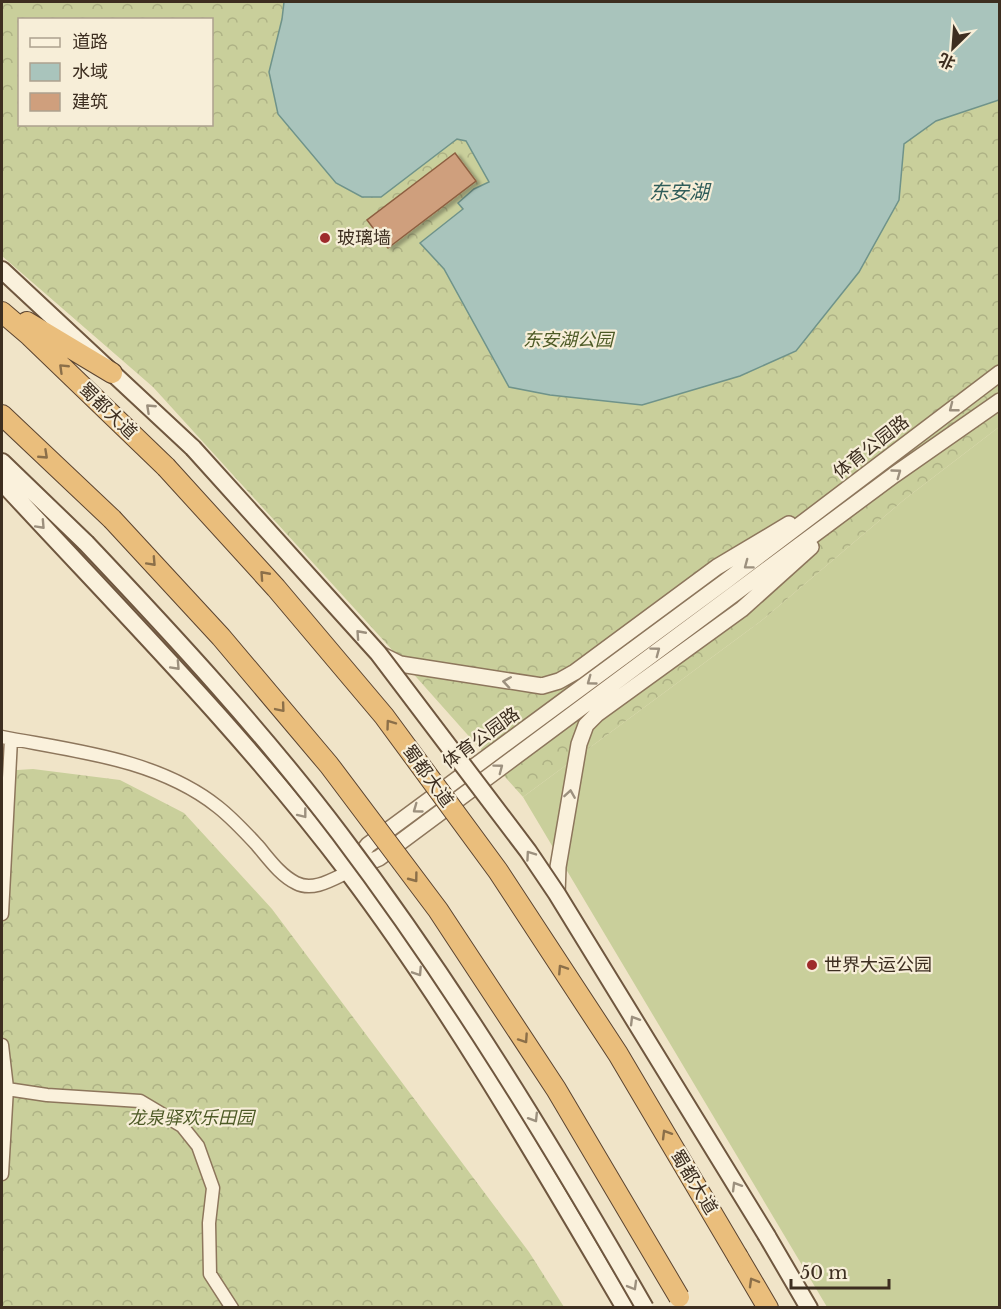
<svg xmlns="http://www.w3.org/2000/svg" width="1001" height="1309" font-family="'Libre Baskerville','Noto Sans SC',serif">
<defs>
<pattern id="forest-crowns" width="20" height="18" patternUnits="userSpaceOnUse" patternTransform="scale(1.5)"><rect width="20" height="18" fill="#c9cf9b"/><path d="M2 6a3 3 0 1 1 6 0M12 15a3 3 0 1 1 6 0" fill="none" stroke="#aeb285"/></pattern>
<filter id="shadow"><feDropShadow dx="4.5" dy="2.5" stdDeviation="1.5" flood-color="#0004"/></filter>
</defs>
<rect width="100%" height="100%" fill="#f0e4c8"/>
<!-- grass -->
<path fill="#c9cf9b" d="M999,427V1307H827L523,797L761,621L905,499Z"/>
<!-- forest -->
<path fill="url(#forest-crowns)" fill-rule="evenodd" d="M2,2H999V427L905,499L761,621L523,797L385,642L153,387L2,256ZM20,20H212V124H20Z
M33,769L120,780L184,813L272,909L529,1252L564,1307L2,1308V771Z"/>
<!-- water -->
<path fill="#a9c4bc" stroke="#6f938a" stroke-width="1.5" d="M284,2H999V100L936,121L904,144L899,200L859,272L796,351L740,376L642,405L550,395L509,387L444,269L420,243L463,209L458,203L474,189L489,182L466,141L457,139L381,197H362L336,183L278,114L269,72L282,19Z"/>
<!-- building -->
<path fill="#cf9f7d" stroke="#8d5f41" stroke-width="1.5" filter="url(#shadow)" d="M455,153L476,181L388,248L367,220Z"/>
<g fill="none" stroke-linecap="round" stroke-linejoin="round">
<!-- minor casing -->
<g stroke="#8d765c" stroke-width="15">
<path id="minor" d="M2,737C74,751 158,759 218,807C232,818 245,832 257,845C269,859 280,875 296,883C313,892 333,879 348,872
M2,914L11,739
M2,1045L7,1088L2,1174
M7,1089L47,1095L140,1101L182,1126L198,1146L213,1188L209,1223L210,1274L232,1308"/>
</g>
<!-- tertiary casing -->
<g stroke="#8d765c" stroke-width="18">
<path id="tertiary" d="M378,653L400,664L542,686L559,681L575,672L717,567L789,524
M351,867L368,845L726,581L1000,373
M353,869L379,858L894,475L1000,401
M557,894L558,867L579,744L586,725L597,714L742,609L811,547"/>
</g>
<!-- secondary casing -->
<g stroke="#6f573f" stroke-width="20">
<path id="secondary" d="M2,270L193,448
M2,462L86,543
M2,482C120,610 243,733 348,872C451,1009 538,1160 625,1308
M767,1236L809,1308"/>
</g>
<!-- trunk casing -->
<g stroke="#5b4430" stroke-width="22">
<path id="trunk" d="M2,312L30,336L166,467
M27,322L112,373
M2,415L112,519
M738,1257L768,1308"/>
</g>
<!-- minor -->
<use href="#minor" stroke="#faf1dc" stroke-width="12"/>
<!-- tertiary -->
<use href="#tertiary" stroke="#faf1dc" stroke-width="15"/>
<!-- secondary -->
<use href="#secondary" stroke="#faf1dc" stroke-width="16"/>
<!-- trunk -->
<use href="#trunk" stroke="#eabe7c" stroke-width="20"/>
<!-- secondary-bridge casing -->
<g stroke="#6f573f" stroke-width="20" stroke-linecap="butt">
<path id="secondary-bridge" d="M193,448L378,653L528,851L557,894L767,1236
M86,543C175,637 262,731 340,834C454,985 551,1144 645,1308"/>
</g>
<!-- trunk-bridge casing -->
<g stroke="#5b4430" stroke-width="22" stroke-linecap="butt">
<path id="trunk-bridge" d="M166,467L276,588L384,716L498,871L618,1054L738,1257
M112,519L221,637L329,765L438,910L556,1089L679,1297"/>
</g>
<!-- secondary-bridge -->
<use href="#secondary-bridge" stroke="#faf1dc" stroke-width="16"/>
<!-- trunk-bridge -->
<use href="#trunk-bridge" stroke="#eabe7c" stroke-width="20"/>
</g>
<!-- one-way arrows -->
<defs><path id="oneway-chevron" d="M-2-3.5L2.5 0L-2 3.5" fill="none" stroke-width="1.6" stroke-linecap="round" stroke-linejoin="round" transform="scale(1.5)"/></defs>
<g stroke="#8b6f49">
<use href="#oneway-chevron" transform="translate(63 368) rotate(-136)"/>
<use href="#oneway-chevron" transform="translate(44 455) rotate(43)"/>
<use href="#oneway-chevron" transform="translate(152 562) rotate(47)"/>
<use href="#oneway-chevron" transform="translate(264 575) rotate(-132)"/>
<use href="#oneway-chevron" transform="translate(281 708) rotate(50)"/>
<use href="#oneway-chevron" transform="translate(390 724) rotate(-126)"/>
<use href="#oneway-chevron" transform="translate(414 878) rotate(53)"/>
<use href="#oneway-chevron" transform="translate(562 969) rotate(-123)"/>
<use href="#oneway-chevron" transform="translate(524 1039) rotate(56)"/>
<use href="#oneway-chevron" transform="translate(666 1134) rotate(-121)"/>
<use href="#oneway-chevron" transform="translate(753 1282) rotate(-120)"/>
</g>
<g stroke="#9c907e">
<use href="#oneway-chevron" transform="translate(150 408) rotate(-137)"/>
<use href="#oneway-chevron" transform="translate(953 408) rotate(142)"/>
<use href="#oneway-chevron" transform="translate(897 473) rotate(-36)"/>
<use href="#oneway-chevron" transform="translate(41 525) rotate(47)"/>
<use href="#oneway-chevron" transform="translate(748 565) rotate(143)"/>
<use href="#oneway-chevron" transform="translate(360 634) rotate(-132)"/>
<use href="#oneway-chevron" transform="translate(656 651) rotate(-37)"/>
<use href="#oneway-chevron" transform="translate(176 666) rotate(47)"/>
<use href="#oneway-chevron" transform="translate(591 681) rotate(144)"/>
<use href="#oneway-chevron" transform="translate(507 682) rotate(-171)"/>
<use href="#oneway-chevron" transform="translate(499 768) rotate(-37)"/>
<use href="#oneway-chevron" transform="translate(570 794) rotate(-81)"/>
<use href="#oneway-chevron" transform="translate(417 809) rotate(144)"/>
<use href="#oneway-chevron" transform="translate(303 814) rotate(52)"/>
<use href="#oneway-chevron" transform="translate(530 855) rotate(-125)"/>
<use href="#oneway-chevron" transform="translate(418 972) rotate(57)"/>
<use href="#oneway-chevron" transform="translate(634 1020) rotate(-121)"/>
<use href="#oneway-chevron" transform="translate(534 1118) rotate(58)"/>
<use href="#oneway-chevron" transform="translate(736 1186) rotate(-121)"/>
<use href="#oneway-chevron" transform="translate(633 1286) rotate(60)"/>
</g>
<!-- markers -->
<g fill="#9e2a2b" stroke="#f7eed8" stroke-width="2">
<circle cx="325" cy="238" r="6"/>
<circle cx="812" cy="965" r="6"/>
</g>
<g text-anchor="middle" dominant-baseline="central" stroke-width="4.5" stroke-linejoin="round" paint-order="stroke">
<!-- poi labels -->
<g font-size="18" fill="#3d2e20" stroke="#f7eed8" text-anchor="start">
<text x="337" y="238">玻璃墙</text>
<text x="824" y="965">世界大运公园</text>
</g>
<!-- park labels -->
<g font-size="18" font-style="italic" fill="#4d5a26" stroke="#f7eed8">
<text x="568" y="340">东安湖公园</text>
<text x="191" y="1118">龙泉驿欢乐田园</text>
</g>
<!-- street labels -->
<g font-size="18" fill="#3d2e20" stroke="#f7eed8">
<text transform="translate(108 411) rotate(44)">蜀都大道</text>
<text transform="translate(871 447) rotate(-38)">体育公园路</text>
<text transform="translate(481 738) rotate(-36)">体育公园路</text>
<text transform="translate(428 776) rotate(54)">蜀都大道</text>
<text transform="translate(694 1182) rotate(59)">蜀都大道</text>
</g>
<!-- water labels -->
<g font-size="20" font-style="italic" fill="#2f5d5a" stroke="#f7eed8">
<text x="679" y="192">东安湖</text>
</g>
</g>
<!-- border -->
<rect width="1001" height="1309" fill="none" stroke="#3d2e20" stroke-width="6"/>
<!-- legend -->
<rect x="18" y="18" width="195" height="108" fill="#f7eed8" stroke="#ada18e" stroke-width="1.5"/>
<rect x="30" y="38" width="30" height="9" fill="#faf1dc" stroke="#ada18e" stroke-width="1.5"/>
<text x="72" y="48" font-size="18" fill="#3d2e20">道路</text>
<rect x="30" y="63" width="30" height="18" fill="#a9c4bc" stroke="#ada18e" stroke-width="1.5"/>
<text x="72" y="78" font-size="18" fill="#3d2e20">水域</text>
<rect x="30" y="93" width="30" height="18" fill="#cf9f7d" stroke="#ada18e" stroke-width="1.5"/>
<text x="72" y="108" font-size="18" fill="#3d2e20">建筑</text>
<!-- north arrow -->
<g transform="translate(953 48) rotate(205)" stroke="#f7eed8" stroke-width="4.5" paint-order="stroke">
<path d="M0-4.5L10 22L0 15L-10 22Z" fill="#3d2e20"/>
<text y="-9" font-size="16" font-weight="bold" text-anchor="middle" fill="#3d2e20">北</text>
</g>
<!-- scale -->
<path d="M791 1279v9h98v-9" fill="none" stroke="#3d2e20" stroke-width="3"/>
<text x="800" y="1279" font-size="18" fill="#3d2e20" stroke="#f7eed8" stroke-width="4.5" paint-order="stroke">50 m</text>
</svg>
